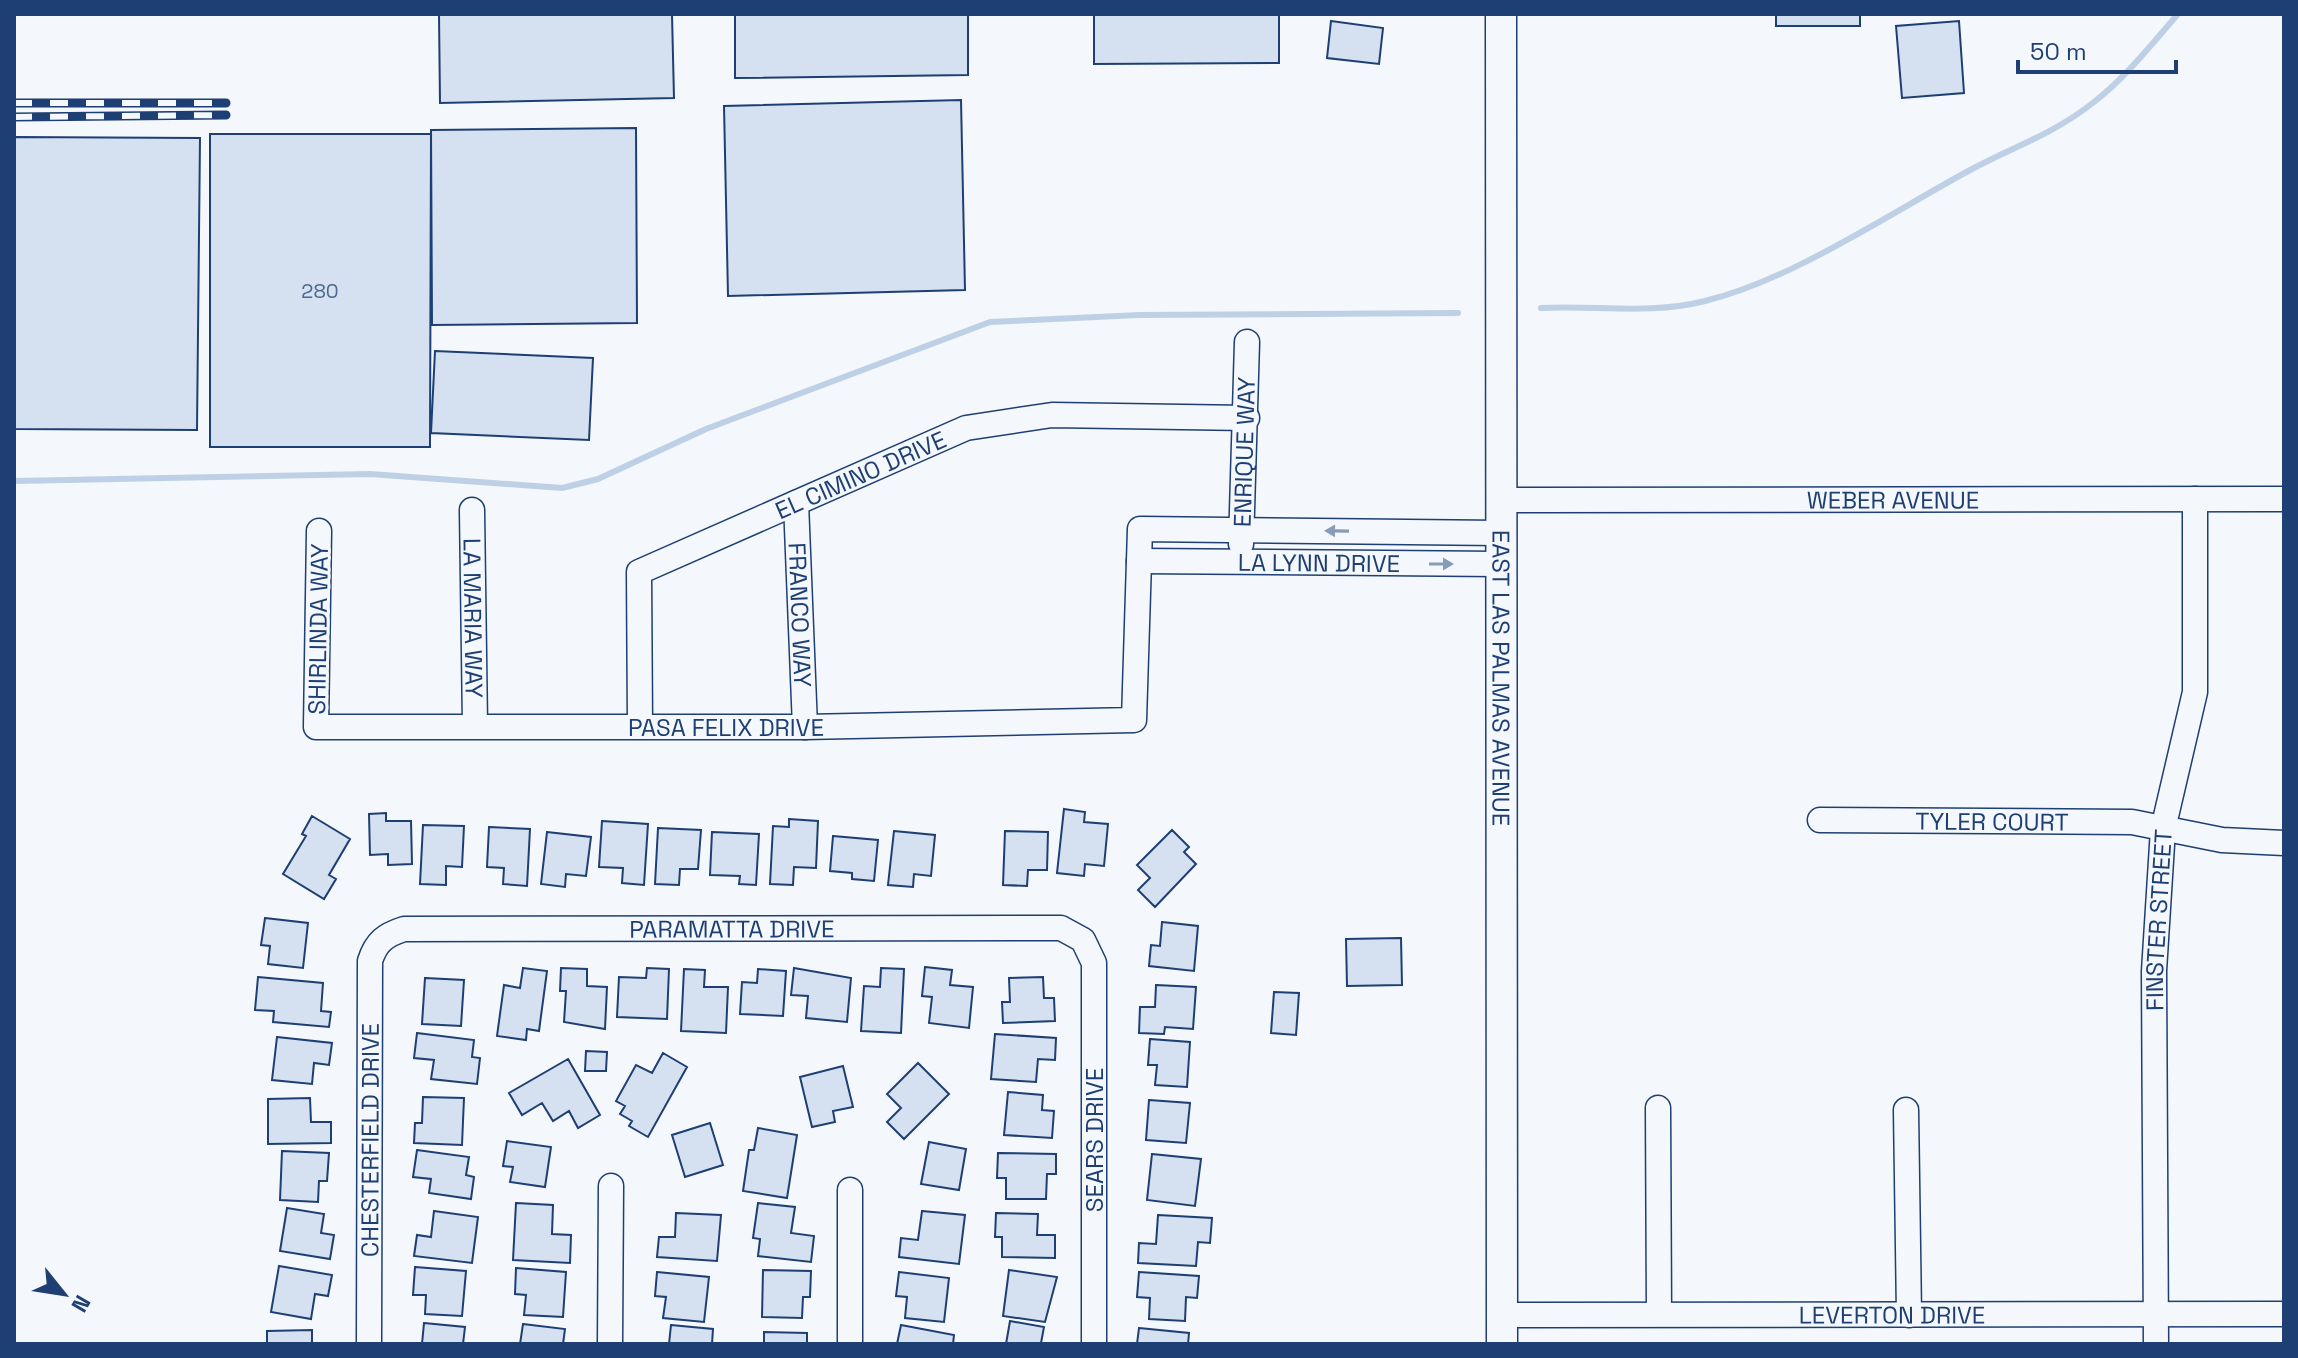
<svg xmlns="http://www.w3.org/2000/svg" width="2298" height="1358" font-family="'Space Grotesk',sans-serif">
<rect width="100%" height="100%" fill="#f4f7fb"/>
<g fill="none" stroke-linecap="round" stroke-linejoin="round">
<!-- stream -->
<path stroke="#bed0e5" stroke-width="6" d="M1541,308C1596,305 1650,315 1705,301C1792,280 1892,212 1972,169C2017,145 2052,135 2094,102C2125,78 2152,44 2178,14
M14,481L370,474L562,488L598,479L706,429L990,322L1139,315L1458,313"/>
</g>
<!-- building -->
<path fill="#d5e0f0" stroke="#1d3f73" stroke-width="2" d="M439,14H672L674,98L440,103Z
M735,14H968V75L735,78Z
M1094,14H1279V63L1094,64Z
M1776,14H1860V26H1776Z
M1331,21L1383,28L1379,64L1327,58Z
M1959,21L1964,93L1902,98L1896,26Z
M961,100L965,290L728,296L724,106Z
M636,128L637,323L432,325L431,130Z
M210,134H431L430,447H210Z
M14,137L200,138L197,430L14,429Z
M435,351L593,358L589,440L431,433Z
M1064,809L1085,812L1084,822L1108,824L1104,866L1085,864L1084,876L1057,873Z
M386,813V821H411L412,864L388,865V854L370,855L369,814Z
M312,816L350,839L329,875L336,879L324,899L283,874L306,836L302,834Z
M789,819L818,821L816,868L794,867L793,885L770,884L773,826L789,827Z
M602,821L648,824L644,885L622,883L623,868L599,867Z
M423,825L464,826L462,867L446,866V885L420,884Z
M489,827L530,829L527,886L503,884L504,868L487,867Z
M658,828L701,830L698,869H680L679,885L655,884Z
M1172,830L1189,847L1184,852L1196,864L1155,907L1138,890L1150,878L1137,865Z
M894,831L935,835L931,876L914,874L913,887L888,885Z
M1005,831L1048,832L1047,870H1028L1027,886L1003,885Z
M547,832L591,837L586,876L566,874L565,887L541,884Z
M712,832L759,834L756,885L739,884L740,876L710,875Z
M833,836L878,840L874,881L852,879V873L830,871Z
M265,918L308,923L303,968L268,964L270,946L261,945Z
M1162,922L1198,926L1194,971L1149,966L1151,945L1160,946Z
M1401,938L1402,985L1347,986L1346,939Z
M925,967L952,970L950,985L973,987L969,1028L929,1023L932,997L922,996Z
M523,968L547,971L539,1031L527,1029L526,1040L497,1036L504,985L520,988Z
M561,968L587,969V986L607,987L605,1029L564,1022L566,991H560Z
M647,968L669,969L667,1019L617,1017L619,977L646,978Z
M794,968L851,978L847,1022L806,1018L808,996L791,995Z
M881,968L904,969L901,1033L861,1031L864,986L880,987Z
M684,969L705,970L704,987H728L726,1033L681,1031Z
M758,969L786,971L783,1016L740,1014L742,982L757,983Z
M258,977L323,983L321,1011L331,1012L329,1027L273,1022L274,1011L255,1010Z
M1043,977L1044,998H1054L1055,1021L1003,1023L1002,1002H1010L1009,978Z
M425,978L464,980L461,1026L422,1024Z
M1156,985L1196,987L1193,1029L1165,1027L1164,1034L1139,1033L1140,1007H1155Z
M1274,992L1299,993L1296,1035L1271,1033Z
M417,1033L474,1040L472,1057L480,1058L477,1084L431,1079L434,1060L414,1058Z
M995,1034L1056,1038L1055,1060L1038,1059L1036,1082L991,1079Z
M277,1037L332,1043L329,1065L314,1063L312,1084L272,1080Z
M1150,1039L1190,1042L1187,1087L1155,1085L1157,1065H1148Z
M586,1051L607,1052L606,1071H585Z
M663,1053L687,1067L648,1137L629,1126L632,1121L620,1114L625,1106L616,1101L636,1065L652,1073Z
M568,1059L600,1115L578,1128L569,1111L553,1121L542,1103L522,1115L509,1093Z
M918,1063L949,1094L904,1139L887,1122L901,1108L887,1094Z
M843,1066L853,1107L833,1111L835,1122L812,1127L800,1077Z
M1008,1092L1043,1095L1042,1110L1054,1111L1052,1138L1004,1135Z
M423,1097L464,1098L462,1145L414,1143L415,1123H422Z
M310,1098L311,1122H331V1143L268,1144V1099Z
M1149,1100L1190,1103L1186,1143L1146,1140Z
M710,1123L723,1165L685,1177L672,1135Z
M758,1128L797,1135L787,1198L743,1191L749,1150H754Z
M507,1141L551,1147L545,1187L510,1182L513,1167L503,1166Z
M929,1142L966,1149L959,1190L921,1184Z
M417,1150L469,1157L466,1175L474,1177L471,1199L429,1193L431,1179L413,1177Z
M282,1151L329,1153L327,1181H319L318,1202L280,1200Z
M998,1153L1056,1154V1174H1047L1046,1199H1006V1178H997Z
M1152,1154L1201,1159L1195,1206L1147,1200Z
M516,1203L553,1205L552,1234L571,1235L570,1263L513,1260Z
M758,1203L795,1207L791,1233L814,1236L811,1262L758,1256L760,1239L753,1238Z
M287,1208L324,1214L321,1233L334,1235L330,1259L280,1251Z
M434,1211L478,1217L472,1263L414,1256L417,1235L431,1237Z
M922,1211L965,1215L959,1264L899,1257L901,1238L918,1240Z
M676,1213L721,1215L717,1261L657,1257L659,1237H675Z
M996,1213L1038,1214L1037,1235H1055V1258L1002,1257V1237H995Z
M1158,1215L1212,1218L1210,1243L1198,1242L1196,1266L1138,1263L1139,1243L1156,1244Z
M279,1266L332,1275L328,1296L315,1294L311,1319L271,1312Z
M415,1267L466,1271L462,1316L425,1314L426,1295H413Z
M516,1268L566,1272L563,1317L524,1315L526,1295L515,1294Z
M763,1270L811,1271L810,1297H803L802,1318L762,1317Z
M1009,1270L1057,1277L1045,1322L1003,1316Z
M657,1272L709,1277L704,1322L663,1318L666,1297L655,1296Z
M899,1272L949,1278L944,1322L905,1318L907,1297L896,1296Z
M1139,1272L1199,1276L1197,1298L1186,1297L1185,1321L1149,1319L1150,1298L1137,1297Z
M1010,1321L1044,1327L1041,1343L1048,1344H1006Z
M424,1323L465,1327L463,1344H422Z
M523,1324L565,1329L563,1344H520Z
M671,1325L713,1329L712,1344H669Z
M901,1325L954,1335L953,1344H897Z
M1139,1328L1189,1333L1188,1344H1137Z
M312,1330V1344H267V1331Z
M764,1332L807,1333V1344H764Z"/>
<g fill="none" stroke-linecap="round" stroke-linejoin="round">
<!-- minor casing -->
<g stroke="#1d3f73" stroke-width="27">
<g id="minor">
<path id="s1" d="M1501,500L2284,499"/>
<path id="s2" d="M796,503L805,727"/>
<path id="s3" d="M472,510L475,726"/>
<path id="s4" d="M319,531L316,727H805L1134,720L1140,529L1499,533"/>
<path id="s5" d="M1241,544L1247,342"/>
<path id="s6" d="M1139,561L1499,564"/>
<path id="s7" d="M640,726L639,572L966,428L1052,415L1247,418"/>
<path id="s8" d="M1820,820L2132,822L2222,840L2284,843"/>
<path d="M1658,1108L1659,1314"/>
<path d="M1906,1110L1909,1315"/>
<path id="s9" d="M1502,1315L2284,1314"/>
<path id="s10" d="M369,1344L370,961C376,942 385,935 404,929L1061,928L1083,940L1094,963V1344"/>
<path d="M610,1344L611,1186"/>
<path d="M850,1344V1190"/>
<path id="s11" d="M2156,1344L2154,971L2163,829L2195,692V499"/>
</g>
</g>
<!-- major casing -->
<g stroke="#1d3f73" stroke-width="33">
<g id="major">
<path id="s12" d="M1501,14L1502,1344"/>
</g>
</g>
<!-- minor -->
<use href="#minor" stroke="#f4f7fb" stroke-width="24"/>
<!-- major -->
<use href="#major" stroke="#f4f7fb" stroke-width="30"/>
<!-- rail casing -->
<g stroke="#1d3f73" stroke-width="9">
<path id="rail" d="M14,103H226
M14,117L226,115"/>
</g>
<!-- rail -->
<use href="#rail" stroke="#f4f7fb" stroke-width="6" stroke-dasharray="18" stroke-linecap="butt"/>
</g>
<!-- one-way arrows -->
<defs><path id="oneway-solid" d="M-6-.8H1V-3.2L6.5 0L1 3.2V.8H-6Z" transform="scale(2)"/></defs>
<g fill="#889bb7">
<use href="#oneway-solid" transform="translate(1337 531) rotate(-179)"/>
<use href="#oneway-solid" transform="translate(1441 564)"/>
</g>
<g text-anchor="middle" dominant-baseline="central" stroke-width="6" stroke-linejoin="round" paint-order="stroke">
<!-- number labels -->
<g font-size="20" fill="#4b6792">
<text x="320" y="291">280</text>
</g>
<!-- street labels -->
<g font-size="24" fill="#1d3f73" stroke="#f4f7fb">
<text stroke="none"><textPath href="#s5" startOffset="92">ENRIQUE WAY</textPath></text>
<text stroke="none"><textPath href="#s7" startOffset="396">EL CIMINO DRIVE</textPath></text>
<text stroke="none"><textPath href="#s1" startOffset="392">WEBER AVENUE</textPath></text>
<text stroke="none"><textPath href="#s6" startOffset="180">LA LYNN DRIVE</textPath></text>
<text stroke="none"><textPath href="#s2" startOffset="112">FRANCO WAY</textPath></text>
<text stroke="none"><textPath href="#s3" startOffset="108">LA MARIA WAY</textPath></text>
<text transform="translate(318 629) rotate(-89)">SHIRLINDA WAY</text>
<text stroke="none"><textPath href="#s12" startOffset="664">EAST LAS PALMAS AVENUE</textPath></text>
<text stroke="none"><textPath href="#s4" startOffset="606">PASA FELIX DRIVE</textPath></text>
<text stroke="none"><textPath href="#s8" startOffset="172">TYLER COURT</textPath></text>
<text stroke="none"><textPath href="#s11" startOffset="424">FINSTER STREET</textPath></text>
<text stroke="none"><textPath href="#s10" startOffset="760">PARAMATTA DRIVE</textPath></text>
<text transform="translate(1094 1140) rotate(-90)">SEARS DRIVE</text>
<text stroke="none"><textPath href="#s10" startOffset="204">CHESTERFIELD DRIVE</textPath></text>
<text stroke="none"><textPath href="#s9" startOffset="390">LEVERTON DRIVE</textPath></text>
</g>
</g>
<!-- border -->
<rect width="2298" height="1358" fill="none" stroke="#1d3f73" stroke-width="32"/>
<!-- north arrow -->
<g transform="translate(64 1294) rotate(120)" stroke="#f4f7fb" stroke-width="6" paint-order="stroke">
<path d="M0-6L14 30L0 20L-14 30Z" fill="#1d3f73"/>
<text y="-12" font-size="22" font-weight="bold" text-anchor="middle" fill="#1d3f73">N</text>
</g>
<!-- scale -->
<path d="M2018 60v12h158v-12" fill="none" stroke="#1d3f73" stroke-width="4"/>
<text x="2030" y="60" font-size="24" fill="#1d3f73" stroke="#f4f7fb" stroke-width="6" paint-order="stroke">50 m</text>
</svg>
